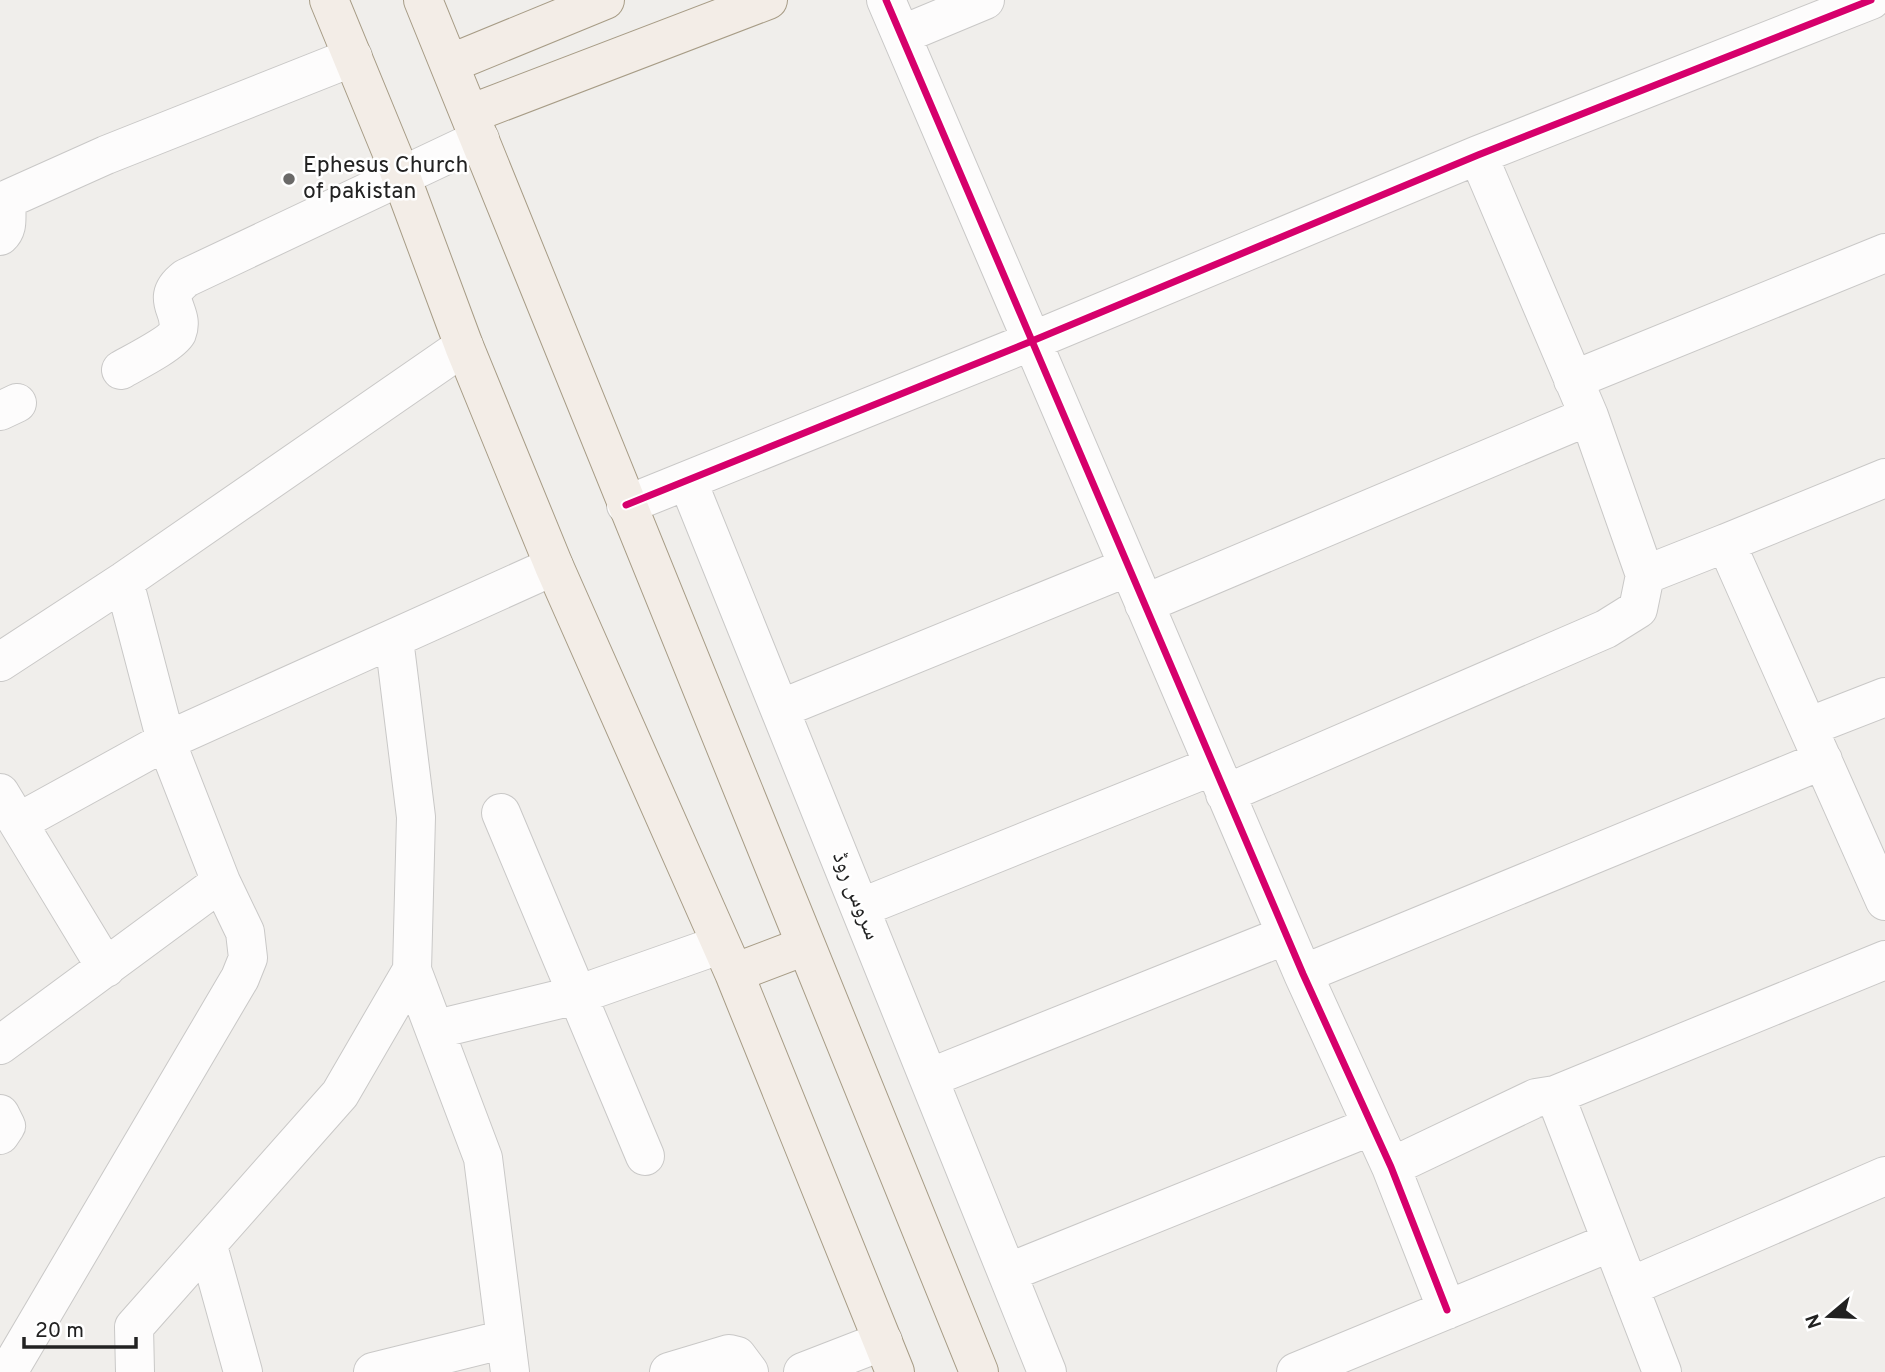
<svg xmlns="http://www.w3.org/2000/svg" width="1885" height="1372" font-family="Overpass,'Noto Naskh Arabic',sans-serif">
<rect width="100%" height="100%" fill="#f0eeeb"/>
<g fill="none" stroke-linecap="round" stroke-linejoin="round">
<!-- minor casing -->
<g stroke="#c9c8c7" stroke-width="40">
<path id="minor" d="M886,0L1303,974L1391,1167L1447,1310
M901,35L985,0
M1478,155L1589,416L1645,575L1726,543L1885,901
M0,236C12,225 2,211 10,198L106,155L353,57
M121,370C133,363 171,344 177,333C186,311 157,300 186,278L480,139
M1573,380L1885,253
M0,411L17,403
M688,482L1047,1372
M626,505L1032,341L1478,155L1871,0
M1726,543L1885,478
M1144,604L1589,416
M0,662L124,581L464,346
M780,709L1128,567
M1808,727L1885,697
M0,793L106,968
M1225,794L1606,629L1638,609L1645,575
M501,813L645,1156
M19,822L166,741L554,566
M860,908L1213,766
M412,970L483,1158L510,1372
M1303,974L1823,760
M437,1029L577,995L719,945
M0,1045L221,882
M929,1078L1286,935
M1555,1095L1885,960
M0,1114L6,1126L0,1135
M1391,1167L1536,1098L1555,1095L1662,1372
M208,1246L243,1372
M1007,1273L1372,1126
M1629,1287L1885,1176
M8,1372L240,978L248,958L245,932L221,882L166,741L124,581
M135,1372L134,1327L340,1094L412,970L416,817L394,639
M373,1372L506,1339
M669,1372L729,1354L737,1356L749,1372
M803,1372L883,1341
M1296,1372L1611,1242"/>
</g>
<!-- major casing -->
<g stroke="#a79c86" stroke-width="40">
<path id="major" d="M329,0L396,163L464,346L554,566L734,973L895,1372
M423,0L979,1372
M449,64L605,0
M470,114L768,0
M734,973L805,946"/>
</g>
<!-- minor -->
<use href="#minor" stroke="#fdfcfc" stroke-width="38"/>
<!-- major -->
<use href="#major" stroke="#f3ede7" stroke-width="38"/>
<!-- cycleway casing -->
<g stroke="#fff" stroke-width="11">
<path id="cycleway" d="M886,0L1303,974L1391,1167L1447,1310
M626,505L1032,341L1478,155L1871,0"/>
</g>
<!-- cycleway -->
<use href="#cycleway" stroke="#d6006c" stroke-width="7"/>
</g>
<!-- markers -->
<circle fill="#6a6968" stroke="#fff" stroke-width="2.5" cx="289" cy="179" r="7"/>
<g text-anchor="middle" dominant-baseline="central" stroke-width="5" stroke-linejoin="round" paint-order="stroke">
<!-- poi labels -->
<g font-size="23" fill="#222" stroke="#fff" text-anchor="start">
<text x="303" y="166">Ephesus Church<tspan x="303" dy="26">of pakistan</tspan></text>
</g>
<!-- street labels -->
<g font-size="23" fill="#222" stroke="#fff">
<text transform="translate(855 896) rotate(68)">سروس روڈ</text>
</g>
</g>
<!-- north arrow -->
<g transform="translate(1829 1316) rotate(251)" stroke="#ffffff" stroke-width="5" paint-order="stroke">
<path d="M0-5L12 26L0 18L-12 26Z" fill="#222222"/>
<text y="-10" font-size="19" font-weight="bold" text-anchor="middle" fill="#222222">N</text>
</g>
<!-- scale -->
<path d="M24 1337v10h112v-10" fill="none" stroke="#222222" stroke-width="3.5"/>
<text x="35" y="1337" font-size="21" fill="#222222" stroke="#ffffff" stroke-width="5" paint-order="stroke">20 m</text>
</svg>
